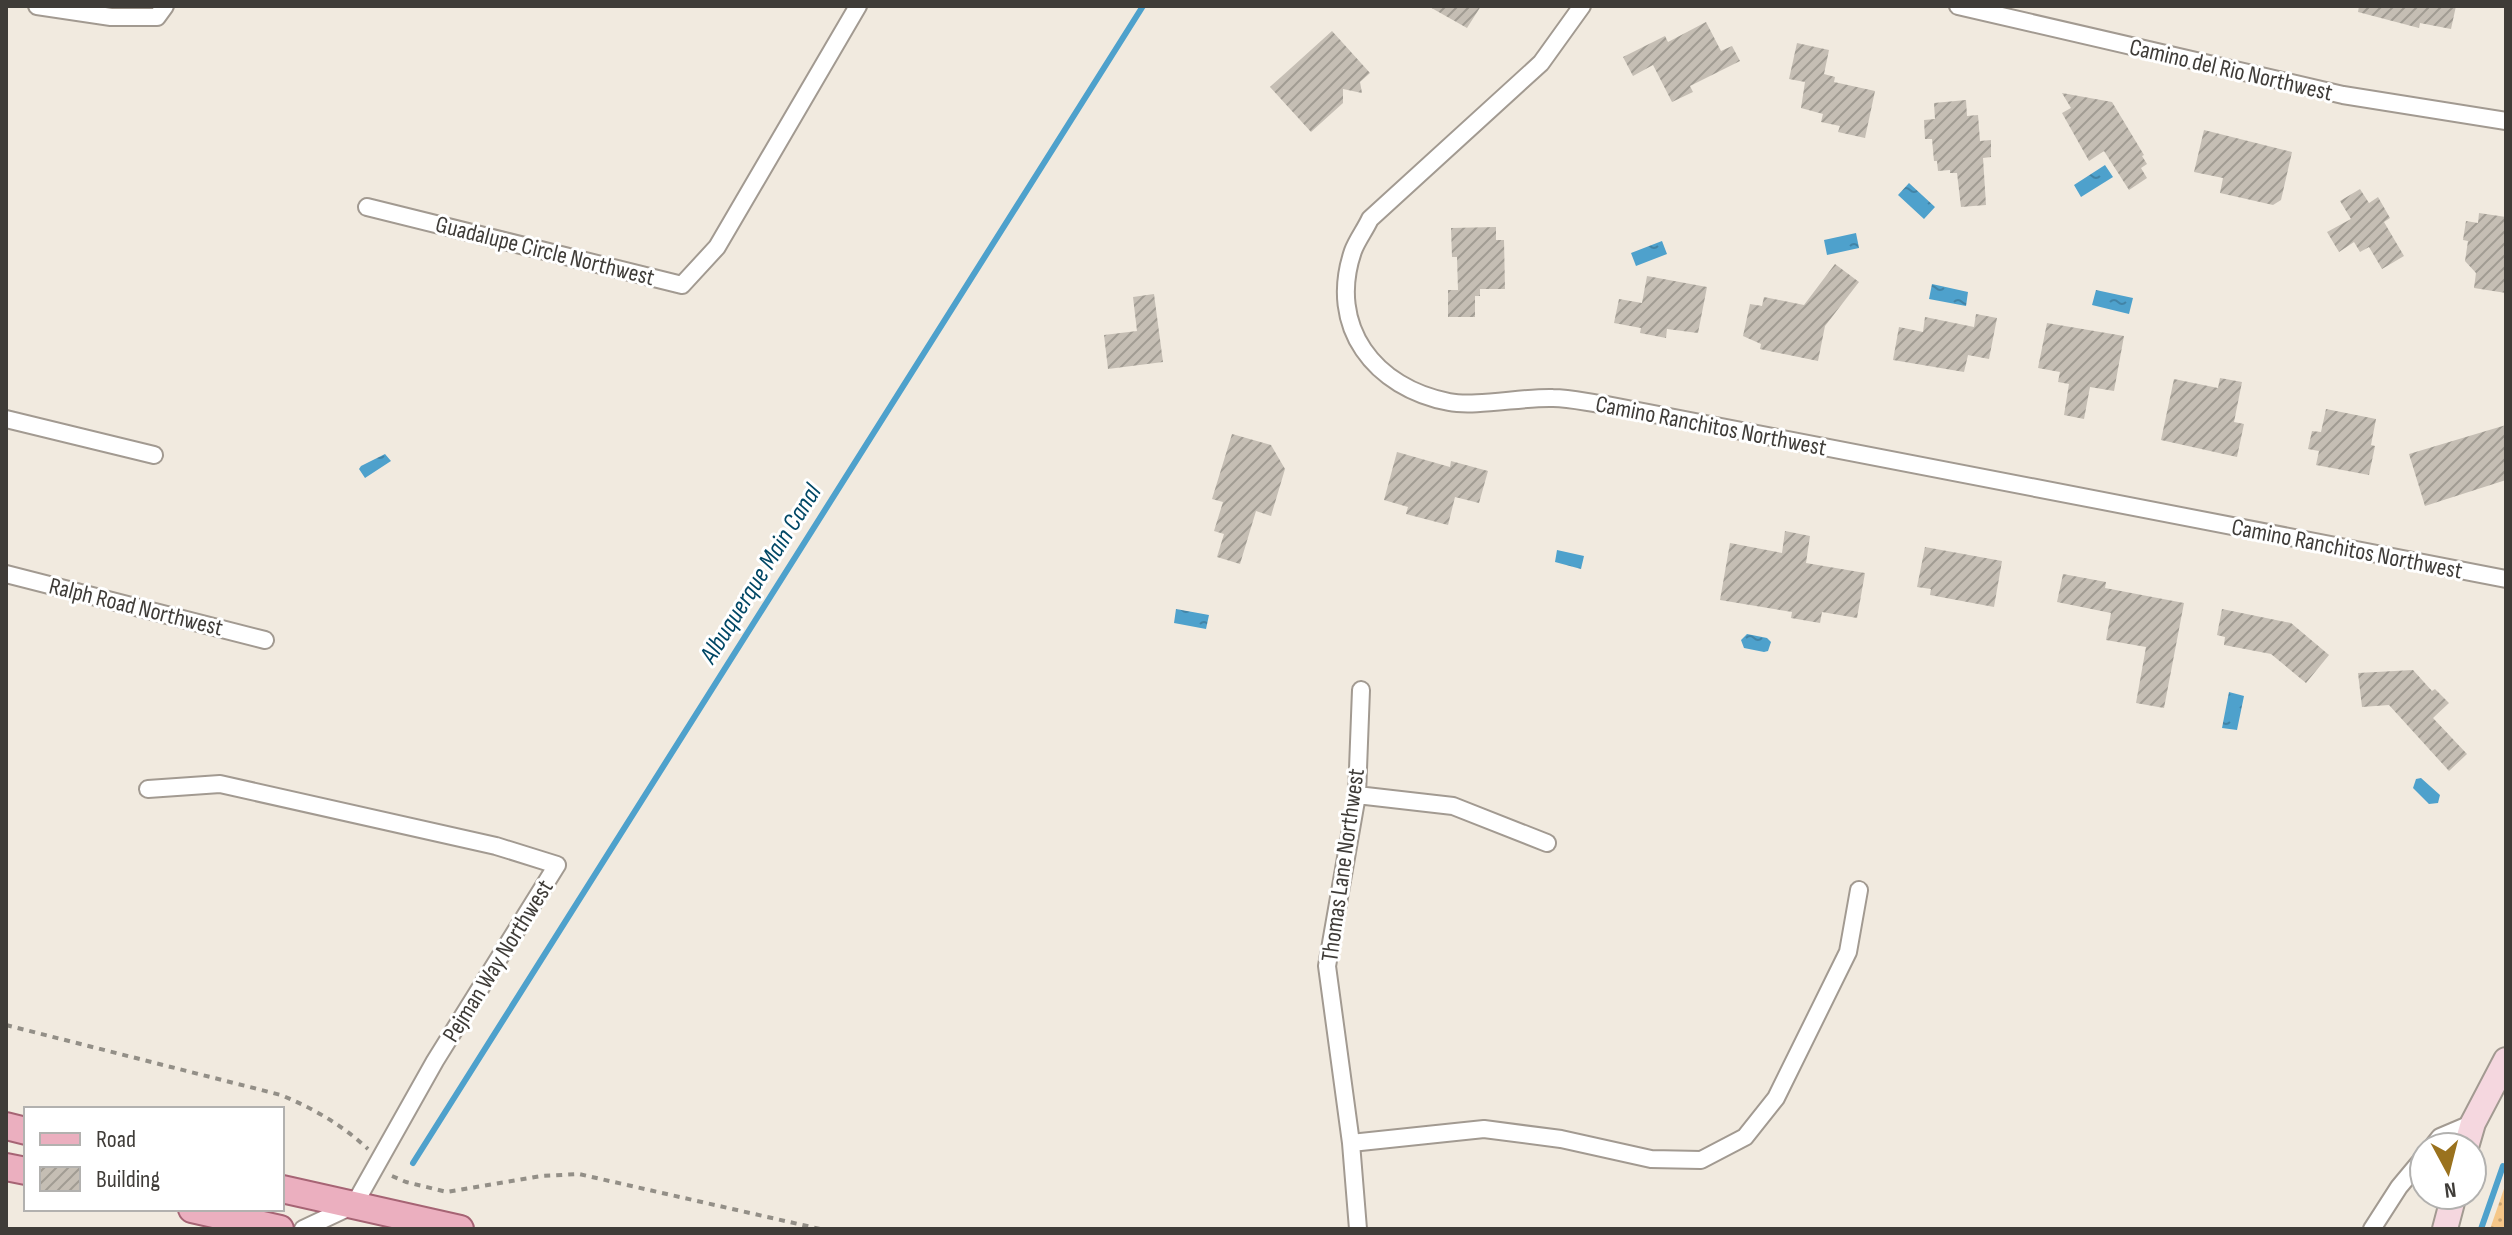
<svg xmlns="http://www.w3.org/2000/svg" width="2512" height="1235" font-family="'Sofia Sans Condensed',sans-serif">
<defs>
<pattern id="park-dots" width="8" height="8" patternUnits="userSpaceOnUse" patternTransform="scale(2)"><rect width="8" height="8" fill="#f5c789"/><path d="M2 2h.1M6 6h.1" fill="none" stroke="#c8a371" stroke-width="1.8" stroke-linecap="round"/></pattern>
<pattern id="water-ripples" width="26" height="14" patternUnits="userSpaceOnUse" patternTransform="scale(2)"><rect width="26" height="14" fill="#4ea1cc"/><path d="M2 4q2-2 4 0t4 0M15 11q2-2 4 0t4 0" fill="none" stroke="#4284a7"/></pattern>
<pattern id="building-hatch" width="6" height="6" patternUnits="userSpaceOnUse" patternTransform="scale(2)"><rect width="6" height="6" fill="#c5beb4"/><path d="M-1 1l2-2M0 6l6-6M5 7l2-2" fill="none" stroke="#a19c93"/></pattern>
</defs>
<rect width="100%" height="100%" fill="#f1eadf"/>
<!-- park -->
<path fill="url(#park-dots)" d="M2506,1183V1229H2490Z"/>
<!-- water -->
<path fill="url(#water-ripples)" d="M2105,165L2113,177L2081,197L2074,185Z
M1909,183L1935,207L1924,219L1898,195Z
M1856,233L1859,248L1827,255L1824,240Z
M1662,241L1667,254L1636,266L1631,253Z
M1932,284L1968,292L1966,306L1929,299Z
M2096,290L2133,298L2129,314L2092,305Z
M385,454L391,461L365,478L359,469L361,466Z
M1557,550L1584,556L1581,569L1555,562Z
M1176,609L1209,615L1206,629L1174,623Z
M1747,634L1767,638L1771,642L1768,651L1764,652L1744,648L1741,640Z
M2229,692L2244,696L2237,730L2222,728Z
M2421,778L2440,795L2438,803L2429,804L2413,788L2416,779Z"/>
<g fill="none" stroke-linecap="round" stroke-linejoin="round">
<!-- stream -->
<path stroke="#4ea1cc" stroke-width="6" d="M413,1163L1143,6
M2481,1229L2503,1166"/>
</g>
<!-- building -->
<path fill="url(#building-hatch)" d="M1428,6H1481L1467,28Z
M2359,6H2456L2451,29L2420,23L2419,28L2358,12Z
M1706,22L1721,51L1732,46L1740,61L1690,86L1693,92L1672,102L1653,65L1633,76L1623,57L1665,36L1668,42Z
M1332,31L1370,73L1360,82L1362,93L1343,89V103L1311,132L1270,87Z
M1797,43L1829,50L1824,74L1835,77L1834,82L1875,91L1865,138L1838,132L1840,126L1821,122L1823,114L1801,108L1805,82L1789,79Z
M2062,93L2112,102L2144,155L2142,156L2147,164L2141,168L2147,178L2129,190L2104,151L2089,161L2062,113L2071,108Z
M1966,100L1967,116L1978,115L1980,141L1991,140V157L1983,158L1986,205L1961,207L1957,173H1950V170L1938,171L1937,161H1934L1932,139H1925L1924,120L1935,119L1934,103Z
M2204,130L2292,152L2281,200L2273,205L2220,193L2223,178L2194,172Z
M2360,189L2369,203L2378,197L2390,218L2384,222L2404,256L2382,269L2369,247L2360,252L2354,242L2339,252L2327,232L2351,219L2340,201Z
M2479,213L2506,217V293L2474,288L2476,273L2465,261L2468,241L2463,240L2466,221L2478,223Z
M1496,227V240H1504L1505,289H1480V296H1475V317H1448V290H1458L1457,257H1452L1451,228Z
M1835,264L1859,282L1825,326L1818,361L1760,349L1761,344L1743,336L1750,304L1762,306L1764,297L1804,305Z
M1647,276L1707,287L1698,333L1667,329L1666,338L1640,333L1641,328L1614,323L1619,299L1642,303Z
M1154,294L1163,362L1108,369L1104,335L1137,331L1133,297Z
M1976,314L1997,318L1989,359L1968,355L1964,372L1893,360L1899,327L1923,332L1925,317L1974,327Z
M2047,323L2124,336L2114,391L2090,387L2084,419L2064,415L2069,384L2058,382L2060,372L2038,368Z
M2220,378L2242,382L2234,422L2244,424L2237,457L2161,440L2174,379L2218,388Z
M2326,409L2376,419L2371,445L2375,446L2369,475L2316,465L2319,451L2308,449L2312,431L2321,432Z
M2506,425V480L2425,506L2409,454Z
M1232,434L1271,445L1285,469L1271,516L1256,511L1240,564L1217,557L1224,534L1214,531L1223,502L1212,499Z
M1397,452L1450,467L1451,461L1488,471L1479,503L1455,497L1448,525L1406,514L1408,507L1384,500Z
M1785,531L1810,536L1806,563L1865,573L1857,618L1822,612L1820,623L1791,618L1792,612L1720,600L1730,543L1782,553Z
M1925,547L2002,561L1994,607L1930,595L1931,589L1917,587Z
M2063,574L2106,582L2105,588L2184,603L2164,708L2136,703L2146,647L2106,640L2111,613L2057,602Z
M2222,609L2291,623L2329,655L2306,683L2271,654L2224,645L2225,637L2217,635Z
M2413,670L2432,691L2435,689L2449,703L2433,718L2467,754L2449,771L2389,705L2362,707L2358,673Z"/>
<g fill="none" stroke-linecap="round" stroke-linejoin="round">
<!-- street casing -->
<g stroke="#a29a91" stroke-width="20">
<path id="street" d="M37,6L111,17H157L165,6
M1582,6L1541,63L1370,219C1365,230 1357,240 1353,251C1327,327 1375,388 1449,402C1476,407 1523,397 1553,398C1571,398 1589,403 1607,405L2506,579
M1958,6L2343,95L2506,121
M367,207L682,285L717,247L858,6
M6,419L154,455
M6,574L265,640
M148,789L220,784L496,846L557,865L435,1061L354,1205L303,1229
M1357,795L1453,806L1547,843
M1351,1143L1484,1129L1561,1139L1651,1159L1701,1160L1745,1137L1776,1098L1848,952L1859,890
M2432,1147L2440,1137L2473,1123
M1358,1229L1351,1143L1327,966L1357,795L1361,690
M2372,1229L2399,1187L2424,1157"/>
</g>
<!-- secondary casing -->
<g stroke="#a29a91" stroke-width="28">
<path id="secondary" d="M2466,1147L2473,1123L2506,1060
M2445,1229L2454,1195"/>
</g>
<!-- primary casing -->
<g stroke="#a66474" stroke-width="30">
<path id="primary" d="M6,1126L26,1131
M6,1167L26,1171
M282,1189L460,1229
M192,1209L280,1229"/>
</g>
<!-- path -->
<path stroke="#938f87" stroke-width="4" stroke-dasharray="6 6" stroke-linecap="butt" d="M6,1025L281,1095C314,1109 341,1124 368,1149
M392,1176L406,1182L447,1192L541,1176L579,1174L820,1229"/>
<!-- street -->
<use href="#street" stroke="#fff" stroke-width="16"/>
<!-- secondary -->
<use href="#secondary" stroke="#f5d7df" stroke-width="24"/>
<!-- primary -->
<use href="#primary" stroke="#ebafbf" stroke-width="26"/>
</g>
<g text-anchor="middle" dominant-baseline="central" stroke-width="6" stroke-linejoin="round" paint-order="stroke">
<!-- street labels -->
<g font-size="24" fill="#3f3c38" stroke="#fff">
<text transform="translate(2231 70) rotate(13)">Camino del Rio Northwest</text>
<text transform="translate(545 251) rotate(14)">Guadalupe Circle Northwest</text>
<text transform="translate(1711 426) rotate(11)">Camino Ranchitos Northwest</text>
<text transform="translate(2347 549) rotate(11)">Camino Ranchitos Northwest</text>
<text transform="translate(136 607) rotate(14)">Ralph Road Northwest</text>
<text transform="translate(1343 865) rotate(-82)">Thomas Lane Northwest</text>
<text transform="translate(498 961) rotate(-58)">Pejman Way Northwest</text>
</g>
<!-- water labels -->
<g font-size="26" font-style="italic" fill="#004765" stroke="#fff">
<text transform="translate(761 574) rotate(-58)">Albuquerque Main Canal</text>
</g>
</g>
<!-- border -->
<rect width="2512" height="1235" fill="none" stroke="#3f3c38" stroke-width="16"/>
<!-- legend -->
<rect x="24" y="1107" width="260" height="104" fill="#ffffff" stroke="#b2b1af" stroke-width="2"/>
<rect x="40" y="1133" width="40" height="12" fill="#ebafbf" stroke="#b2b1af" stroke-width="2"/>
<text x="96" y="1147" font-size="24" fill="#3f3c38">Road</text>
<rect x="40" y="1167" width="40" height="24" fill="url(#building-hatch)" stroke="#b2b1af" stroke-width="2"/>
<text x="96" y="1187" font-size="24" fill="#3f3c38">Building</text>
<!-- north arrow -->
<g transform="translate(2448 1171) rotate(173)"><circle r="38" fill="#ffffff" stroke="#b2b1af" stroke-width="2"/>
<path d="M0-6L14 30L0 20L-14 30Z" fill="#9a721e"/>
<text y="-12" font-size="22" font-weight="bold" text-anchor="middle" fill="#3f3c38">N</text>
</g>
</svg>
